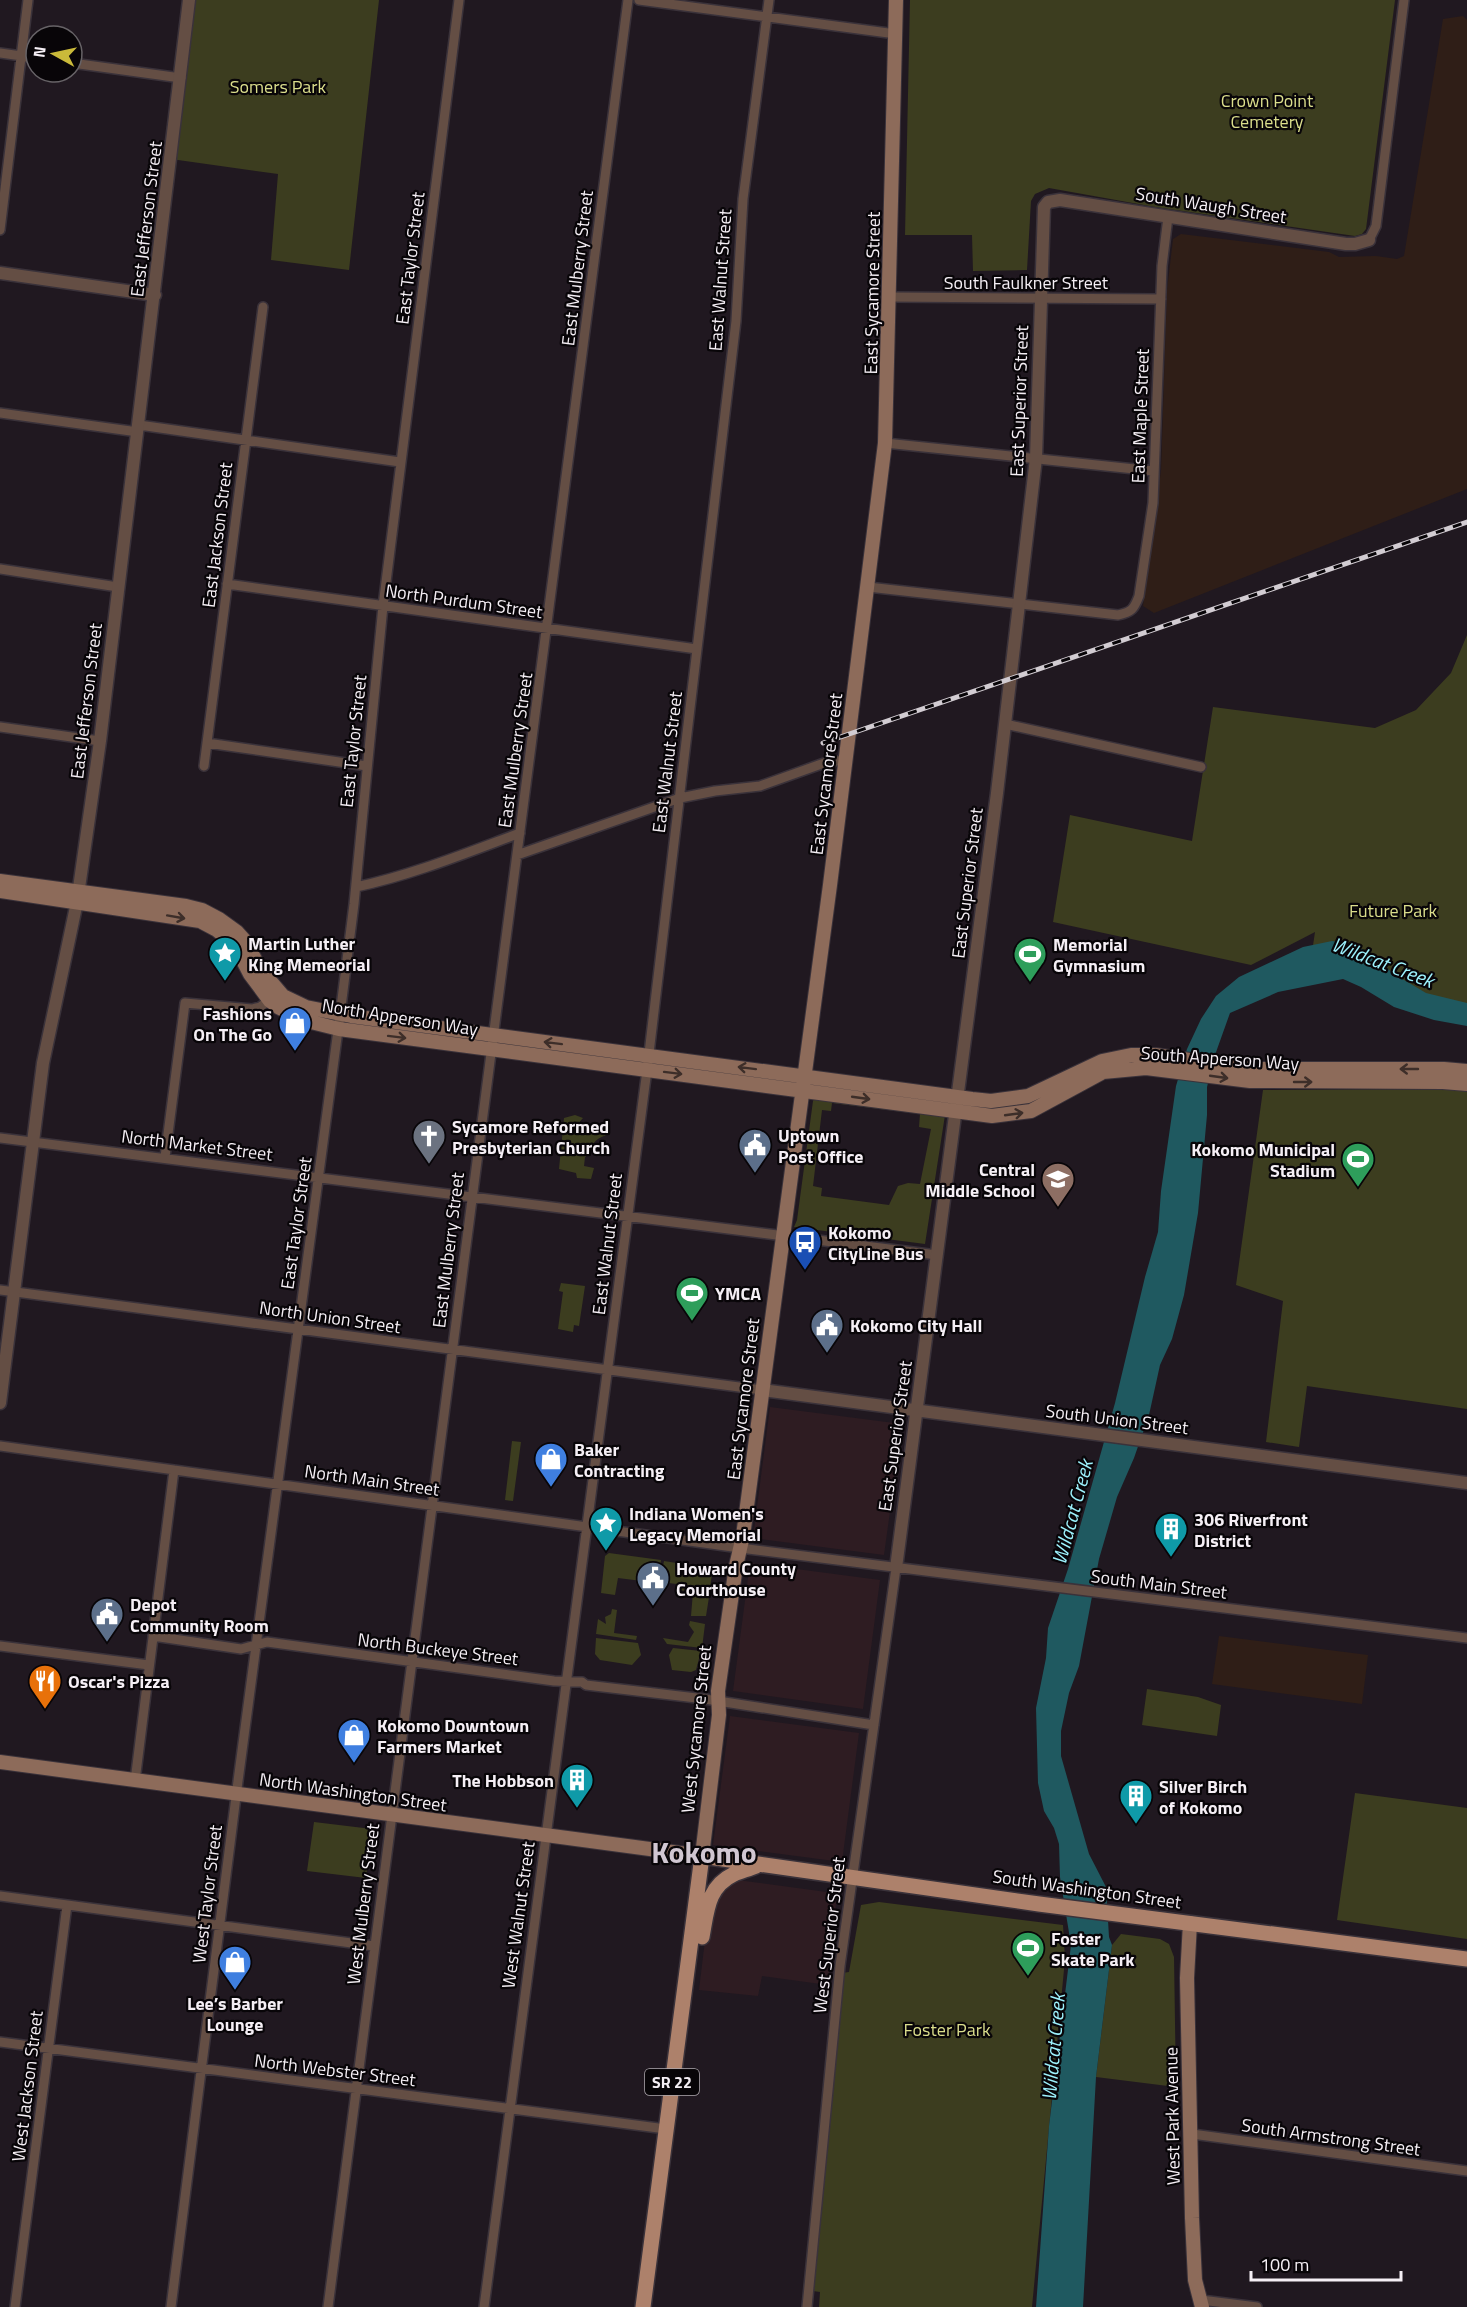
<svg xmlns="http://www.w3.org/2000/svg" width="1467" height="2307" font-family="'Titillium Web',sans-serif">
<rect width="100%" height="100%" fill="#201820"/>
<!-- commercial -->
<path fill="#2e1c22" d="M770,1407L902,1424L884,1555L753,1538Z
M750,1563L880,1580L863,1709L733,1691Z
M730,1716L859,1733L842,1862L713,1845Z
M737,1880L834,1893L836,1903L828,1985L762,1976L758,1996L699,1990L708,1915L716,1893Z"/>
<!-- industrial -->
<path fill="#2f1e17" d="M1463,16L1467,20V489L1154,613L1143,606L1161,470L1167,290L1173,239L1181,234L1329,252L1339,257L1376,256L1397,259L1404,256L1443,19Z
M1219,1636L1368,1655L1362,1704L1212,1684Z"/>
<!-- green -->
<path fill="#3c3d1f" fill-rule="evenodd" d="M189,0H379L349,270L271,260L278,174L171,159Z
M910,0H1395L1366,229L1362,234L1355,236L1155,207L1049,188L1035,194L1031,201L1027,270L973,271L972,235H905Z
M1467,635V1012L1311,959L1315,932L1251,965L1053,922L1070,815L1192,841L1213,707L1375,728L1416,710L1451,673Z
M1452,1089L1467,1091V1409L1307,1386L1299,1447L1266,1442L1283,1301L1236,1285L1263,1090Z
M816,1096L945,1115L925,1244L794,1227L797,1220L813,1101ZM832,1103L920,1114L919,1127L931,1129L920,1184L908,1183L898,1186L889,1205L821,1196L822,1188L813,1186L822,1110L831,1111Z
M575,1115L583,1118L576,1126L579,1130L594,1132L605,1126L609,1127V1134C598,1138 592,1141 590,1153L585,1157L584,1166L594,1168L591,1179L577,1178L576,1173L559,1169L564,1118Z
M561,1283L585,1286L579,1326L574,1325L573,1332L558,1329L563,1292L559,1291Z
M512,1441L521,1442L513,1501L505,1500Z
M609,1553L661,1560L658,1583L618,1578L615,1595L601,1593L605,1556Z
M664,1561L708,1568L712,1574L710,1588L660,1582Z
M679,1587L710,1591L706,1616H691L693,1592L679,1590Z
M612,1609L617,1610L614,1633L637,1636L636,1640L596,1634L598,1619L606,1624L605,1617L611,1614Z
M690,1621L705,1624L702,1648L667,1644L663,1638L688,1642L694,1632L689,1625Z
M596,1638L638,1643L641,1655L632,1665L600,1660L595,1654Z
M673,1648L701,1651L696,1670L691,1672L672,1670L669,1655Z
M1147,1689L1198,1697L1221,1705L1217,1736L1142,1725Z
M1355,1793L1467,1808V1939L1337,1920Z
M314,1822L372,1829L366,1878L307,1871Z
M879,1902L1063,1925L1065,1959L1032,2307H819L820,2292L813,2291L842,1973L849,1972L861,1905Z
M1121,1934L1160,1939L1169,1944L1174,1957L1176,2087L1096,2077L1112,1945Z"/>
<!-- water -->
<path fill="#1f5960" d="M1332,941L1346,943L1367,951L1394,974L1426,993L1467,1003V1026L1434,1020L1394,1007L1361,987L1343,979L1278,992L1230,1013L1215,1055L1207,1087V1115L1198,1213L1184,1295L1172,1339L1160,1365L1149,1415L1134,1458L1117,1497L1099,1559L1079,1666L1069,1693L1061,1731V1756L1089,1854L1106,1887L1109,1937L1112,1945L1096,2077L1083,2307H1036L1049,2126L1071,1945L1060,1877L1059,1844L1054,1828L1044,1811L1038,1783L1036,1708L1046,1658L1048,1628L1068,1569L1115,1403L1145,1277L1158,1232L1161,1191L1176,1086L1187,1049L1201,1019L1216,996L1239,977L1303,947Z"/>
<g fill="none" stroke-linecap="round" stroke-linejoin="round">
<!-- minor casing -->
<g stroke="#3a323a" stroke-width="12">
<path id="minor" d="M639,0L896,34
M0,53L36,58
M72,63L181,78
M0,230L28,0
M1369,240L1376,226L1404,0
M890,297L1161,299
M0,413L138,432
M139,425L400,462
M885,443L1154,471
M0,569L118,587
M227,584L697,649
M868,587L1118,615C1132,612 1134,609 1139,596L1153,503L1162,266L1168,217
M1005,724L1201,767
M0,727L100,741
M207,743L367,766
M204,766L263,307
M517,855L680,798L715,791L760,786L827,762L846,760
M356,887C412,875 466,853 520,833
M0,1138L937,1255
M165,1157L185,1003L252,1009L260,1007L272,998
M0,1290L762,1390
M0,1446L740,1548L1467,1638
M153,1636L241,1649L267,1642L554,1681L582,1682L586,1685L705,1699L874,1725
M0,1646L149,1665
M135,1781L174,1470
M0,1896L374,1946
M0,2042L666,2129
M1192,2134L1467,2171
M1201,2300L1257,2307
M15,2307L67,1905
M171,2307L238,1781L340,1015L354,904L383,606L459,0
M328,2307C426,1538 530,769 628,0
M484,2307L647,1070L736,321L743,199L769,0
M807,2307L840,1966L896,1568"/>
</g>
<!-- tertiary casing -->
<g stroke="#3a323a" stroke-width="15">
<path id="tertiary" d="M0,273L155,295
M762,1390L1467,1483
M0,1403L43,1063L77,902L100,741L189,0
M896,1568L997,793L1036,458L1044,207L1048,202L1060,200L1346,244H1355L1369,240"/>
</g>
<!-- secondary casing -->
<g stroke="#3a323a" stroke-width="16">
<path id="secondary" d="M0,881L186,906L202,910L219,919L237,932L246,942L260,969L283,996L306,1007L351,1016L972,1099L991,1101L1028,1096L1102,1061L1131,1055H1155L1252,1069H1444L1467,1071
M0,891L200,921L217,930L235,945L250,974L270,1001L278,1007L303,1020L339,1029L992,1116L1031,1111L1103,1072L1146,1068L1250,1081L1443,1082L1467,1084
M0,1762L702,1856L719,1715L718,1691L736,1566L743,1536L830,885L885,443L896,0
M1190,1923L1187,1978L1192,2218L1195,2280L1202,2307"/>
</g>
<!-- primary casing -->
<g stroke="#3a323a" stroke-width="18">
<path id="primary" d="M702,1937C707,1911 707,1887 734,1874C741,1871 749,1869 756,1866
M643,2307L702,1856L1039,1904L1467,1959"/>
</g>
<!-- minor -->
<use href="#minor" stroke="#644e44" stroke-width="9"/>
<!-- tertiary -->
<use href="#tertiary" stroke="#644e44" stroke-width="12"/>
<!-- secondary -->
<use href="#secondary" stroke="#8d6b5a" stroke-width="14"/>
<!-- primary -->
<use href="#primary" stroke="#ad816b" stroke-width="15"/>
<!-- rail casing -->
<g stroke="#d2ccd2" stroke-width="5">
<path id="rail" d="M823,743L1467,522"/>
</g>
<!-- rail -->
<use href="#rail" stroke="#080508" stroke-width="3" stroke-dasharray="9" stroke-linecap="butt"/>
</g>
<!-- one-way arrows -->
<defs><path id="oneway-shaft" d="M-6 0H5M1.5-3L5.5 0L1.5 3" fill="none" stroke-width="1.6" stroke-linecap="round" stroke-linejoin="round" transform="scale(1.5)"/></defs>
<g stroke="#3d2e29">
<use href="#oneway-shaft" transform="translate(176 917) rotate(10)"/>
<use href="#oneway-shaft" transform="translate(397 1037) rotate(7)"/>
<use href="#oneway-shaft" transform="translate(553 1043) rotate(-173)"/>
<use href="#oneway-shaft" transform="translate(747 1068) rotate(-173)"/>
<use href="#oneway-shaft" transform="translate(1409 1069) rotate(180)"/>
<use href="#oneway-shaft" transform="translate(673 1073) rotate(7)"/>
<use href="#oneway-shaft" transform="translate(1219 1077) rotate(8)"/>
<use href="#oneway-shaft" transform="translate(1303 1082)"/>
<use href="#oneway-shaft" transform="translate(861 1098) rotate(8)"/>
<use href="#oneway-shaft" transform="translate(1014 1114) rotate(-8)"/>
</g>
<!-- icons -->
<defs>
<g id="sight-pin" transform="scale(1.725)"><path d="M0 17L-7.5 6A9.5 9.5 0 1 1 7.5 6Z" fill="#0f9aa8" stroke="#080508"/><path d="M0-6L1.8-2.2L6-1.7L2.9 1.2L3.7 5.4L0 3.3L-3.7 5.4L-2.9 1.2L-6-1.7L-1.8-2.2Z" fill="#fff"/></g>
<g id="stadium-pin" transform="scale(1.725)"><path d="M0 17L-7.5 6A9.5 9.5 0 1 1 7.5 6Z" fill="#2e9e5b" stroke="#080508"/><path d="M0-5a6.5 5 0 1 0 0 10a6.5 5 0 1 0 0-10ZM-3.5-1.8h7v3.6h-7Z" fill="#fff"/></g>
<g id="shop-pin" transform="scale(1.725)"><path d="M0 17L-7.5 6A9.5 9.5 0 1 1 7.5 6Z" fill="#3f7fe0" stroke="#080508"/><path d="M-5-2.5h2.3a2.7 3.5 0 0 1 5.4 0H5L5.5 6h-11ZM-1.5-2.5h3a1.5 2.3 0 0 0-3 0Z" fill="#fff"/></g>
<g id="church-pin" transform="scale(1.725)"><path d="M0 17L-7.5 6A9.5 9.5 0 1 1 7.5 6Z" fill="#6b7280" stroke="#080508"/><path d="M-1.2-6h2.4v3.5h3.3v2.4h-3.3V6h-2.4V-.1h-3.3v-2.4h3.3Z" fill="#fff"/></g>
<g id="civic-pin" transform="scale(1.725)"><path d="M0 17L-7.5 6A9.5 9.5 0 1 1 7.5 6Z" fill="#5c6f8a" stroke="#080508"/><path d="M-.6-6.5H3V-4.5H.6V-3L4-1V1h2V6H-6V1h2V-1L-.6-3ZM-1.2 2.5V6h2.4V2.5Z" fill="#fff"/></g>
<g id="school-pin" transform="scale(1.725)"><path d="M0 17L-7.5 6A9.5 9.5 0 1 1 7.5 6Z" fill="#8d6e63" stroke="#080508"/><path d="M0-5L7-2L0 1L-7-2ZM-4 1L0 2.5L4 1V4Q0 6-4 4Z" fill="#fff"/></g>
<g id="bus-pin" transform="scale(1.725)"><path d="M0 17L-7.5 6A9.5 9.5 0 1 1 7.5 6Z" fill="#1a4fb4" stroke="#080508"/><path d="M-5-6H5V4H4V6H2V4H-2V6H-4V4H-5ZM-3.5-4V0h7V-4ZM-3.5 1.2v1.5H-2V1.2ZM2 1.2v1.5H3.5V1.2Z" fill="#fff"/></g>
<g id="building-pin" transform="scale(1.725)"><path d="M0 17L-7.5 6A9.5 9.5 0 1 1 7.5 6Z" fill="#0f9aa8" stroke="#080508"/><path d="M-4-6H4V6H1V3H-1V6H-4ZM-2.5-4.3h1.7v1.8h-1.7ZM.8-4.3h1.7v1.8H.8ZM-2.5-1h1.7V.8h-1.7ZM.8-1h1.7V.8H.8Z" fill="#fff"/></g>
<g id="restaurant-pin" transform="scale(1.725)"><path d="M0 17L-7.5 6A9.5 9.5 0 1 1 7.5 6Z" fill="#e8710a" stroke="#080508"/><path d="M-5-6h1v4h1v-4h1v4h1v-4h1v5L-1.5 .5V6h-2V.5L-5-1ZM5-6V6H3V1.5H1.5Q1.5-4 5-6Z" fill="#fff"/></g>
</defs>
<g fill-rule="evenodd">
<use href="#sight-pin" x="225" y="953"/>
<use href="#stadium-pin" x="1030" y="954"/>
<use href="#shop-pin" x="295" y="1023"/>
<use href="#church-pin" x="429" y="1136"/>
<use href="#civic-pin" x="755" y="1145"/>
<use href="#stadium-pin" x="1358" y="1159"/>
<use href="#school-pin" x="1058" y="1179"/>
<use href="#bus-pin" x="805" y="1242"/>
<use href="#stadium-pin" x="692" y="1293"/>
<use href="#civic-pin" x="827" y="1325"/>
<use href="#shop-pin" x="551" y="1459"/>
<use href="#sight-pin" x="606" y="1523"/>
<use href="#building-pin" x="1171" y="1529"/>
<use href="#civic-pin" x="653" y="1578"/>
<use href="#civic-pin" x="107" y="1614"/>
<use href="#restaurant-pin" x="45" y="1681"/>
<use href="#shop-pin" x="354" y="1735"/>
<use href="#building-pin" x="577" y="1780"/>
<use href="#building-pin" x="1136" y="1796"/>
<use href="#stadium-pin" x="1028" y="1948"/>
<use href="#shop-pin" x="235" y="1962"/>
</g>
<g text-anchor="middle" dominant-baseline="central" stroke-width="4.5" stroke-linejoin="round" paint-order="stroke">
<!-- shield labels -->
<rect fill="#080508" stroke="#aea9ae" stroke-width="1.5" x="645" y="2069" width="54" height="26" rx="4.5"/>
<g font-size="16" font-weight="bold" fill="#f5eff5">
<text x="672" y="2082">SR 22</text>
</g>
<!-- park labels -->
<g font-size="18" fill="#dbde8c" stroke="#080508">
<text x="278" y="86">Somers Park</text>
<text x="1267" y="100">Crown Point<tspan x="1267" dy="21">Cemetery</tspan></text>
<text x="1393" y="910">Future Park</text>
<text x="947" y="2029">Foster Park</text>
</g>
<!-- street labels -->
<g font-size="18" fill="#f5eff5" stroke="#080508">
<text transform="translate(1211 205) rotate(9)">South Waugh Street</text>
<text transform="translate(146 219) rotate(-83)">East Jefferson Street</text>
<text transform="translate(410 258) rotate(-83)">East Taylor Street</text>
<text transform="translate(577 268) rotate(-83)">East Mulberry Street</text>
<text transform="translate(720 280) rotate(-86)">East Walnut Street</text>
<text x="1026" y="282">South Faulkner Street</text>
<text transform="translate(872 293) rotate(-89)">East Sycamore Street</text>
<text transform="translate(1019 401) rotate(-88)">East Superior Street</text>
<text transform="translate(1140 416) rotate(-88)">East Maple Street</text>
<text transform="translate(217 535) rotate(-83)">East Jackson Street</text>
<text transform="translate(464 601) rotate(8)">North Purdum Street</text>
<text transform="translate(86 701) rotate(-83)">East Jefferson Street</text>
<text transform="translate(353 741) rotate(-84)">East Taylor Street</text>
<text transform="translate(515 750) rotate(-82)">East Mulberry Street</text>
<text transform="translate(667 762) rotate(-83)">East Walnut Street</text>
<text transform="translate(826 774) rotate(-83)">East Sycamore Street</text>
<text transform="translate(967 883) rotate(-83)">East Superior Street</text>
<text transform="translate(400 1017) rotate(9)">North Apperson Way</text>
<text transform="translate(1220 1058) rotate(4)">South Apperson Way</text>
<text transform="translate(197 1145) rotate(7)">North Market Street</text>
<text transform="translate(296 1223) rotate(-82)">East Taylor Street</text>
<text transform="translate(607 1244) rotate(-83)">East Walnut Street</text>
<text transform="translate(448 1250) rotate(-83)">East Mulberry Street</text>
<text transform="translate(330 1317) rotate(8)">North Union Street</text>
<text transform="translate(743 1399) rotate(-83)">East Sycamore Street</text>
<text transform="translate(1117 1419) rotate(7)">South Union Street</text>
<text transform="translate(895 1436) rotate(-82)">East Superior Street</text>
<text transform="translate(372 1480) rotate(8)">North Main Street</text>
<text transform="translate(1159 1584) rotate(7)">South Main Street</text>
<text transform="translate(438 1649) rotate(7)">North Buckeye Street</text>
<text transform="translate(696 1729) rotate(-84)">West Sycamore Street</text>
<text transform="translate(353 1792) rotate(8)">North Washington Street</text>
<text transform="translate(1087 1889) rotate(8)">South Washington Street</text>
<text transform="translate(207 1894) rotate(-83)">West Taylor Street</text>
<text transform="translate(363 1904) rotate(-83)">West Mulberry Street</text>
<text transform="translate(518 1915) rotate(-82)">West Walnut Street</text>
<text transform="translate(829 1935) rotate(-83)">West Superior Street</text>
<text transform="translate(335 2070) rotate(7)">North Webster Street</text>
<text transform="translate(27 2086) rotate(-83)">West Jackson Street</text>
<text transform="translate(1172 2116) rotate(-91)">West Park Avenue</text>
<text transform="translate(1331 2137) rotate(8)">South Armstrong Street</text>
</g>
<!-- poi labels -->
<g font-size="18" font-weight="bold" fill="#f5eff5" stroke="#080508" text-anchor="start">
<text x="248" y="943">Martin Luther<tspan x="248" dy="21">King Memeorial</tspan></text>
<text x="1053" y="944">Memorial<tspan x="1053" dy="21">Gymnasium</tspan></text>
<text x="272" y="1013" text-anchor="end">Fashions<tspan x="272" dy="21">On The Go</tspan></text>
<text x="452" y="1126">Sycamore Reformed<tspan x="452" dy="21">Presbyterian Church</tspan></text>
<text x="778" y="1135">Uptown<tspan x="778" dy="21">Post Office</tspan></text>
<text x="1335" y="1149" text-anchor="end">Kokomo Municipal<tspan x="1335" dy="21">Stadium</tspan></text>
<text x="1035" y="1169" text-anchor="end">Central<tspan x="1035" dy="21">Middle School</tspan></text>
<text x="828" y="1232">Kokomo<tspan x="828" dy="21">CityLine Bus</tspan></text>
<text x="715" y="1293">YMCA</text>
<text x="850" y="1325">Kokomo City Hall</text>
<text x="574" y="1449">Baker<tspan x="574" dy="21">Contracting</tspan></text>
<text x="629" y="1513">Indiana Women's<tspan x="629" dy="21">Legacy Memorial</tspan></text>
<text x="1194" y="1519">306 Riverfront<tspan x="1194" dy="21">District</tspan></text>
<text x="676" y="1568">Howard County<tspan x="676" dy="21">Courthouse</tspan></text>
<text x="130" y="1604">Depot<tspan x="130" dy="21">Community Room</tspan></text>
<text x="68" y="1681">Oscar's Pizza</text>
<text x="377" y="1725">Kokomo Downtown<tspan x="377" dy="21">Farmers Market</tspan></text>
<text x="554" y="1780" text-anchor="end">The Hobbson</text>
<text x="1159" y="1786">Silver Birch<tspan x="1159" dy="21">of Kokomo</tspan></text>
<text x="1051" y="1938">Foster<tspan x="1051" dy="21">Skate Park</tspan></text>
<text x="235" y="2003" text-anchor="middle">Lee’s Barber<tspan x="235" dy="21">Lounge</tspan></text>
</g>
<!-- water labels -->
<g font-size="20" font-style="italic" fill="#9df2fd" stroke="#080508">
<text transform="translate(1383 962) rotate(21)">Wildcat Creek</text>
<text transform="translate(1072 1512) rotate(-75)">Wildcat Creek</text>
<text transform="translate(1053 2047) rotate(-85)">Wildcat Creek</text>
</g>
<!-- town labels -->
<g font-size="30" font-weight="bold" fill="#d1c7d2" stroke="#080508">
<text x="704" y="1852">Kokomo</text>
</g>
</g>
<!-- north arrow -->
<g transform="translate(54 54) rotate(278)"><circle r="28" fill="#080508" stroke="#676367" stroke-width="1.5"/>
<path d="M0-4.5L10 22L0 15L-10 22Z" fill="#caba3a"/>
<text y="-9" font-size="16" font-weight="bold" text-anchor="middle" fill="#f5eff5">N</text>
</g>
<!-- scale -->
<path d="M1251 2271v9h150v-9" fill="none" stroke="#f5eff5" stroke-width="3"/>
<text x="1260" y="2271" font-size="18" fill="#f5eff5" stroke="#080508" stroke-width="4.5" paint-order="stroke">100 m</text>
</svg>
